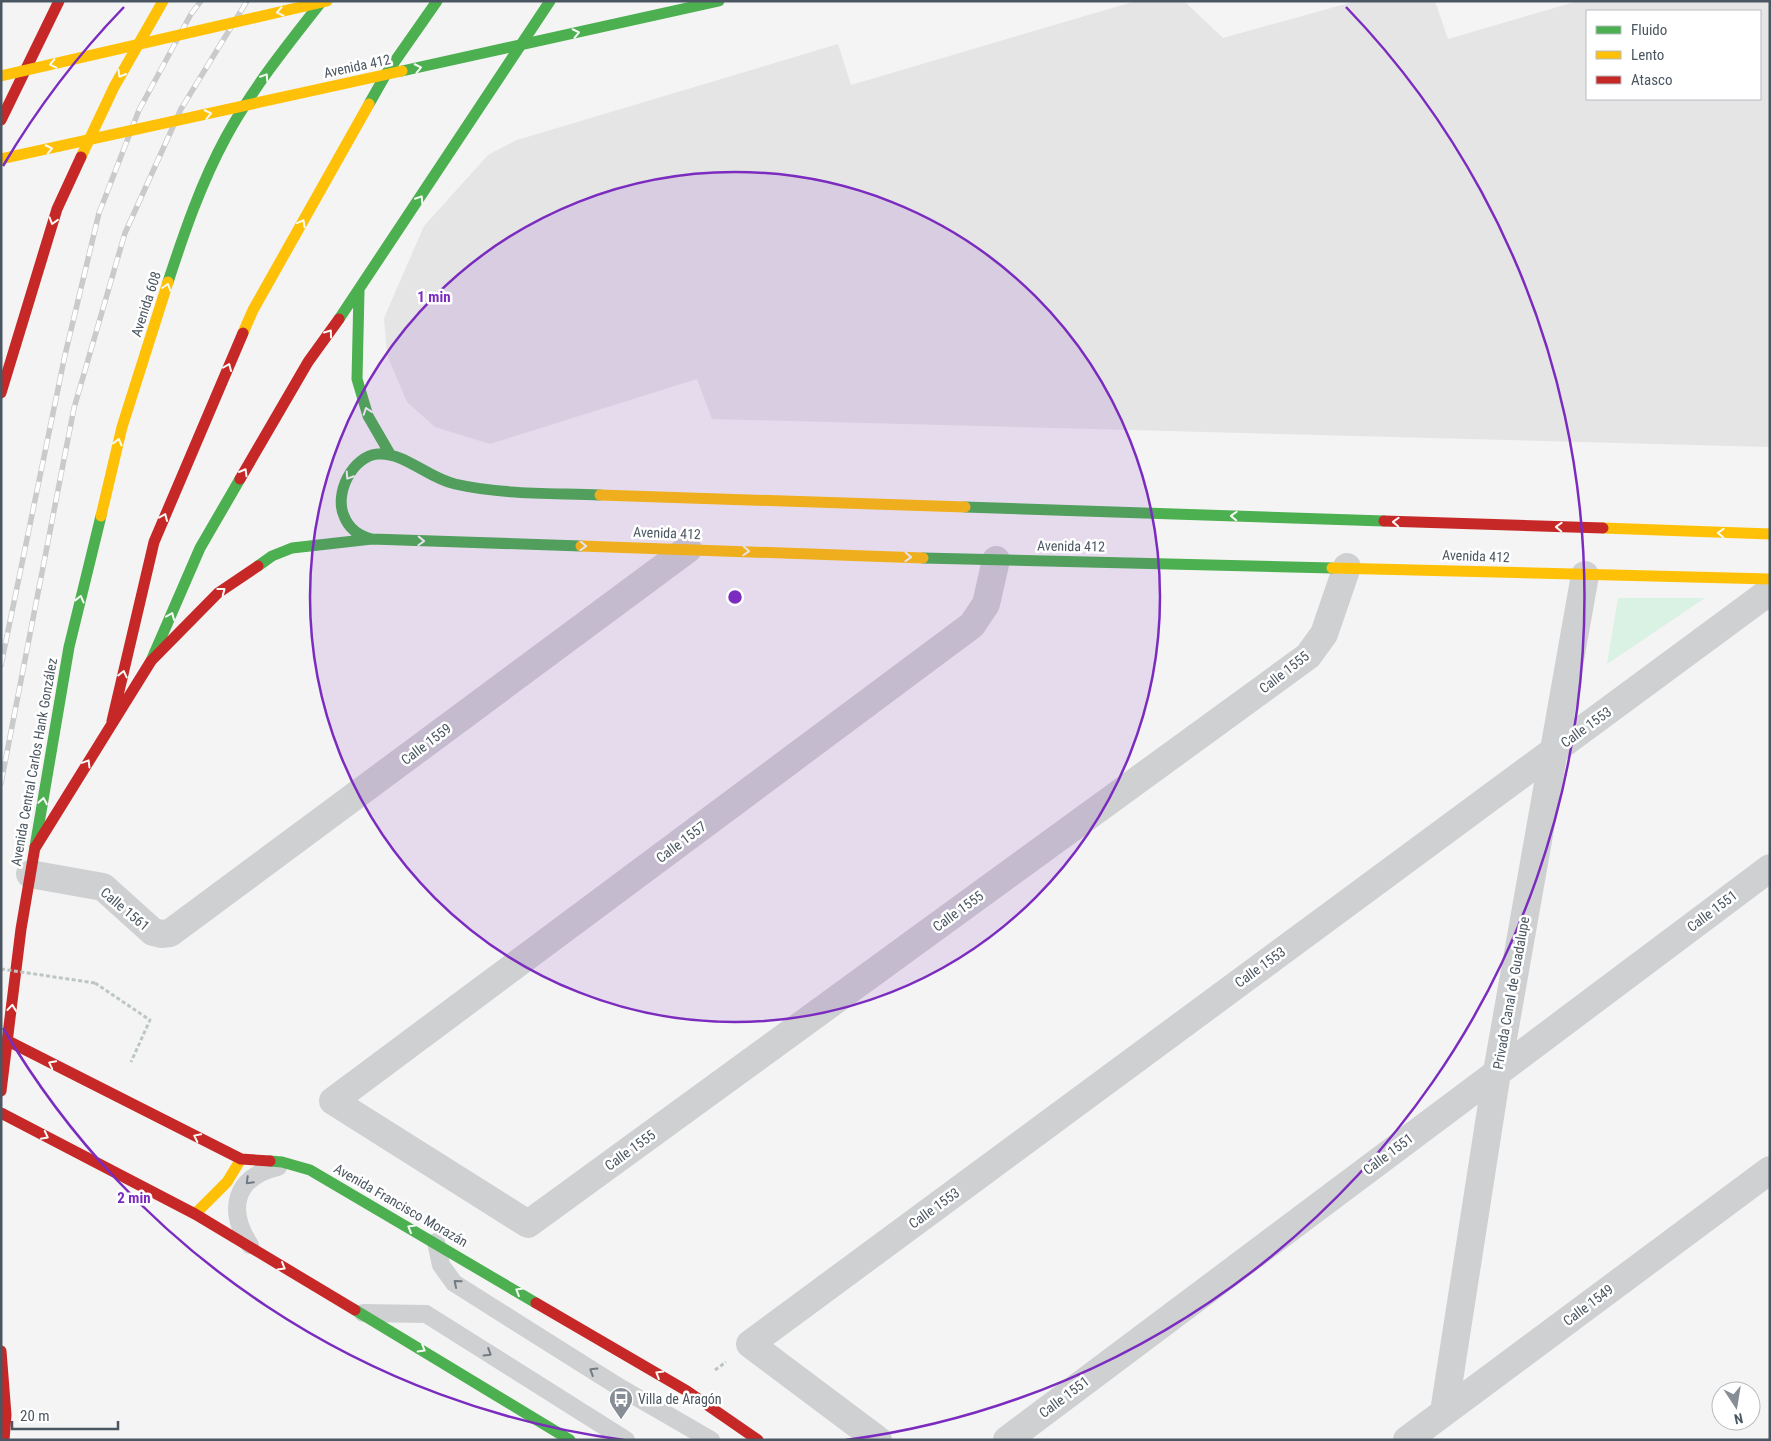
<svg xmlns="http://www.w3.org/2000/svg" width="1771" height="1441" font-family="'Roboto Condensed',sans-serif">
<rect width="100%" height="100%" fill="#f4f4f4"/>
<!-- education -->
<path fill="#e6e5e6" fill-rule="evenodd" d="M1136,1H1184L1223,38L1356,1H1435L1448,39L1578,1H1770V447L712,419L697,379L490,444L435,427L407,402L387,355L384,318L424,226L488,155L517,140L838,44L851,85ZM1587,11H1760V99H1587Z"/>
<!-- green -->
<path fill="#d9f2e3" d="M1618,598H1705L1607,664Z"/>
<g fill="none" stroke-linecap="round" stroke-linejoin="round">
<!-- path -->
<path stroke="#bcc7c4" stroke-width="3" stroke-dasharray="4 2.5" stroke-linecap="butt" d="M95,983L150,1020L131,1062
M715,1370L726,1362"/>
<!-- lane -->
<path stroke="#ced0d2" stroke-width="18" d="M436,1242L441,1265L454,1283L619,1387L711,1440
M250,1245C227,1210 234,1177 278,1167
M363,1313L426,1314L626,1440"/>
<!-- street -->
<path stroke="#ced0d2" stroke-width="28" d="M996,560L986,604L972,625L333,1101L528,1224L1308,656L1324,634L1347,567
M30,874L103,887L153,932L161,934L170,933L688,549
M1444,1412L1497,1072L1585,575
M878,1440L750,1344L1770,591
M1007,1440L1770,868
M1407,1440L1770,1170"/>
<!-- fast -->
<path stroke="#4caf50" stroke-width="11" d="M369,104L386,74L437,1
M168,282C184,233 201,183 226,137C252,89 288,44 322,1
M359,291L357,379L368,416L390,454
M339,319L550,1
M965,507L1384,521
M372,539C359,536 349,529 344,516C334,494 352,456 378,454C404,452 428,478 455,484C503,495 552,493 600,495
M923,558L1332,568
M258,566L272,556L292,548L372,539L581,546
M151,661L200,548L240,479
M35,847L69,647L101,516
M270,1161L282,1162L310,1170L536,1303
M355,1310L570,1440"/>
<!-- slow -->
<path stroke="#ffc107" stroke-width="11" d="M81,157L114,87L163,1
M243,333L253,310L369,104
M600,495L965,507
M101,516L122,427L168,282
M1603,528L1770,534
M581,546L923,558
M1332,568L1770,579
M195,1214L227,1182L241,1159"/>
<!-- jam -->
<path stroke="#c62828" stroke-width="11" d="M1,120L59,1
M1,393L57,209L81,157
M240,479L308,362L339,319
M1384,521L1603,528
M112,721L154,542L243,333
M35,848L151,661L218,593L258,566
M8,1041L241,1159L270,1161
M1,1091L21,929L35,847
M1,1113L195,1214L355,1310
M536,1303L687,1391L758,1440
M1,1351L6,1415L4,1440"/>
<!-- rail casing -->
<g stroke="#c9cacc" stroke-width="5.5">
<path id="rail" d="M1,665L65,355L99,213L139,110L191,14L201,1
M1,783L74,408L125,233L181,109L247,1"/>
</g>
<!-- rail -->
<use href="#rail" stroke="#fff" stroke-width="4" stroke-dasharray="11" stroke-linecap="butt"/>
<!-- path-bridge -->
<path stroke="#bcc7c4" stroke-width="3" stroke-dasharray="4 2.5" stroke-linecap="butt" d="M1,969L95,983"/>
<!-- fast-bridge -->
<path stroke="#4caf50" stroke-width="11" d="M402,71L719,1"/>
<!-- slow-bridge -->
<path stroke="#ffc107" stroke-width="11" d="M1,76L327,1
M1,159L402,71"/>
</g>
<!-- one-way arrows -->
<defs><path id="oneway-chevron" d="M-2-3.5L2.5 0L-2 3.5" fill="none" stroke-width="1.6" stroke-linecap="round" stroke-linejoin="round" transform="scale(1.25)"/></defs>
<g stroke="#f6fbf6">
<use href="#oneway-chevron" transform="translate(280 12) rotate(167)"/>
<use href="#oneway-chevron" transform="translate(576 33) rotate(-12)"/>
<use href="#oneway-chevron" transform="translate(53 64) rotate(167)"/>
<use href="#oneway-chevron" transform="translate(418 68) rotate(-12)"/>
<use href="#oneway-chevron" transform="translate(121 74) rotate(120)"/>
<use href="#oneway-chevron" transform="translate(265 77) rotate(-57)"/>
<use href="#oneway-chevron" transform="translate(208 114) rotate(-12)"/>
<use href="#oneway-chevron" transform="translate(49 149) rotate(-12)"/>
<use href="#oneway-chevron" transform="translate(420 199) rotate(-57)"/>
<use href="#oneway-chevron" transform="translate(53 221) rotate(107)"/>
<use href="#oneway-chevron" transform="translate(302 223) rotate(-61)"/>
<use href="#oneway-chevron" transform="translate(167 287) rotate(-72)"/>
<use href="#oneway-chevron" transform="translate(329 333) rotate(-54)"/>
<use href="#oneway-chevron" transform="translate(228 367) rotate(-67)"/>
<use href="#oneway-chevron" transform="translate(367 411) rotate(-109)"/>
<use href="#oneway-chevron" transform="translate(118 442) rotate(-76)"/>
<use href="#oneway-chevron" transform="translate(244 472) rotate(-60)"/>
<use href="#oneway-chevron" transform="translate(349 476) rotate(123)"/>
<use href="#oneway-chevron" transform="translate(1234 516) rotate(-178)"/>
<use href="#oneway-chevron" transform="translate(164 517) rotate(-67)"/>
<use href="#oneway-chevron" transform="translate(1396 522) rotate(-178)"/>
<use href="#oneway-chevron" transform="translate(1559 527) rotate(-178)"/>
<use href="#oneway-chevron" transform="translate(1721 533) rotate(-178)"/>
<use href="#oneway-chevron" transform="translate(421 541) rotate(2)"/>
<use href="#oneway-chevron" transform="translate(583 546) rotate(2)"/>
<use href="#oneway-chevron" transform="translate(746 551) rotate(2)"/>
<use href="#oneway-chevron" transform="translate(908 557) rotate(2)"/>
<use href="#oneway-chevron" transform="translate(222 591) rotate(-37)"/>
<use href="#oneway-chevron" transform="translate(80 599) rotate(-76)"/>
<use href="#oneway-chevron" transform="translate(171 616) rotate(-67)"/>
<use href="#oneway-chevron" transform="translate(123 674) rotate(-77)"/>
<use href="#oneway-chevron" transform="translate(87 763) rotate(-59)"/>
<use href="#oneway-chevron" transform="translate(43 801) rotate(-80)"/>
<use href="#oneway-chevron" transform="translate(12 1008) rotate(-84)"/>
<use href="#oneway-chevron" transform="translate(52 1064) rotate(-153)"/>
<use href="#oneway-chevron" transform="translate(45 1136) rotate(27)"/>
<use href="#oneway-chevron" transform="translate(197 1137) rotate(-154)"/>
<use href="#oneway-chevron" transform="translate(411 1228) rotate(-150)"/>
<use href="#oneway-chevron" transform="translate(282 1267) rotate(30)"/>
<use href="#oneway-chevron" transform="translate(519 1291) rotate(-149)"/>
<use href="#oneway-chevron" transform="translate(422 1349) rotate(31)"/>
<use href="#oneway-chevron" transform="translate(659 1374) rotate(-149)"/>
</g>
<g stroke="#727b83">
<use href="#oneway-chevron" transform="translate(249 1181) rotate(135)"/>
<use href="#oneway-chevron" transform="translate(457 1283) rotate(-140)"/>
<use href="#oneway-chevron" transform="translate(488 1353) rotate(32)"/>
<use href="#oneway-chevron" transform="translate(593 1371) rotate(-148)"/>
</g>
<!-- distance rings -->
<circle cx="735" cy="597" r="425" fill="#7b2cbf" fill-opacity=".12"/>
<g fill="none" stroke="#7b2cbf" stroke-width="2.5">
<circle cx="735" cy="597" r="425"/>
<path d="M624 1440A850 850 0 0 1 3 1028M3 166A850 850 0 0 1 124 7M1346 7A850 850 0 0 1 846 1440"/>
</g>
<!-- icons -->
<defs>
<g id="bus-pin" transform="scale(1.25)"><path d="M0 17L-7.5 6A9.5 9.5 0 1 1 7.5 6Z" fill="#868d94" stroke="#fff"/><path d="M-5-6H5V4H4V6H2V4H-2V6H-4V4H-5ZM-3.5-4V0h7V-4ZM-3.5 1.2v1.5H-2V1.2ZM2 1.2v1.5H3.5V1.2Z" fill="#fff"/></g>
</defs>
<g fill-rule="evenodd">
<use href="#bus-pin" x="621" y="1399"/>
</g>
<g text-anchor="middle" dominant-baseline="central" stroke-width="5" stroke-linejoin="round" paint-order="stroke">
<!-- street labels -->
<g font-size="14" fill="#4a5661" stroke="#fff">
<text transform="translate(357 66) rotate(-12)">Avenida 412</text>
<text transform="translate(146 304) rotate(-72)">Avenida 608</text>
<text transform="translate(667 533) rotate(2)">Avenida 412</text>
<text transform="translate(1071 546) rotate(1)">Avenida 412</text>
<text transform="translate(1476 556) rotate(2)">Avenida 412</text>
<text transform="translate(1284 672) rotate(-38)">Calle 1555</text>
<text transform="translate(1586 727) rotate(-36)">Calle 1553</text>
<text transform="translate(426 744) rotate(-37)">Calle 1559</text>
<text transform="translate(34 762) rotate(-80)">Avenida Central Carlos Hank González</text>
<text transform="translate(681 842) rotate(-37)">Calle 1557</text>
<text transform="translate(125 909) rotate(40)">Calle 1561</text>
<text transform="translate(958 911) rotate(-36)">Calle 1555</text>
<text transform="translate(1712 911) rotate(-37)">Calle 1551</text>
<text transform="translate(1260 967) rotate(-36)">Calle 1553</text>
<text transform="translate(1511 993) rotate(-80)">Privada Canal de Guadalupe</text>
<text transform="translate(630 1150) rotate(-36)">Calle 1555</text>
<text transform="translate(1388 1154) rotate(-37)">Calle 1551</text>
<text transform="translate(401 1205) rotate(30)">Avenida Francisco Morazán</text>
<text transform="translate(934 1208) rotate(-36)">Calle 1553</text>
<text transform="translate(1588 1305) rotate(-37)">Calle 1549</text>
<text transform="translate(1064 1397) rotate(-37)">Calle 1551</text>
</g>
<!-- poi labels -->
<g font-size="14" fill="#4a5661" stroke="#fff" text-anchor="start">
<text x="638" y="1399">Villa de Aragón</text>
</g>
</g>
<circle cx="735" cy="597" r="8" fill="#7b2cbf" stroke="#fff" stroke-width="2.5"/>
<g font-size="15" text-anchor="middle" font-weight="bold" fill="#7b2cbf" stroke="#fff" stroke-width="5" stroke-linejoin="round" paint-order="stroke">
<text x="434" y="302">1 min</text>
<text x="134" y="1203">2 min</text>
</g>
<!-- border -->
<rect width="1771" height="1441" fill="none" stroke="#4a5661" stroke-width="5"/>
<!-- legend -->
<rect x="1586" y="10" width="175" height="90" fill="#ffffff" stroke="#b7bbc0"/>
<rect x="1596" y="26" width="25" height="8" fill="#4caf50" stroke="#b7bbc0"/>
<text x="1631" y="35" font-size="15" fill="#4a5661">Fluido</text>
<rect x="1596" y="51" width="25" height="8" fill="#ffc107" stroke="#b7bbc0"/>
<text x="1631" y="60" font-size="15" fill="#4a5661">Lento</text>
<rect x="1596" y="76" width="25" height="8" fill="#c62828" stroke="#b7bbc0"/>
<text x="1631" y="85" font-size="15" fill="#4a5661">Atasco</text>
<!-- north arrow -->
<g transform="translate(1736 1406) rotate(168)"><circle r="24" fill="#ffffff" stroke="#b7bbc0"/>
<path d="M0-4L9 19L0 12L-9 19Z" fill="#868d94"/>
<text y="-8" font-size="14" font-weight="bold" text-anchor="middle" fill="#4a5661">N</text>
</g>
<!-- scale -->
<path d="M12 1421v8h106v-8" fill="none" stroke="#4a5661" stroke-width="2.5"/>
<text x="20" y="1421" font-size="15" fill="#4a5661" stroke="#ffffff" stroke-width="4" paint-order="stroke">20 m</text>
</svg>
